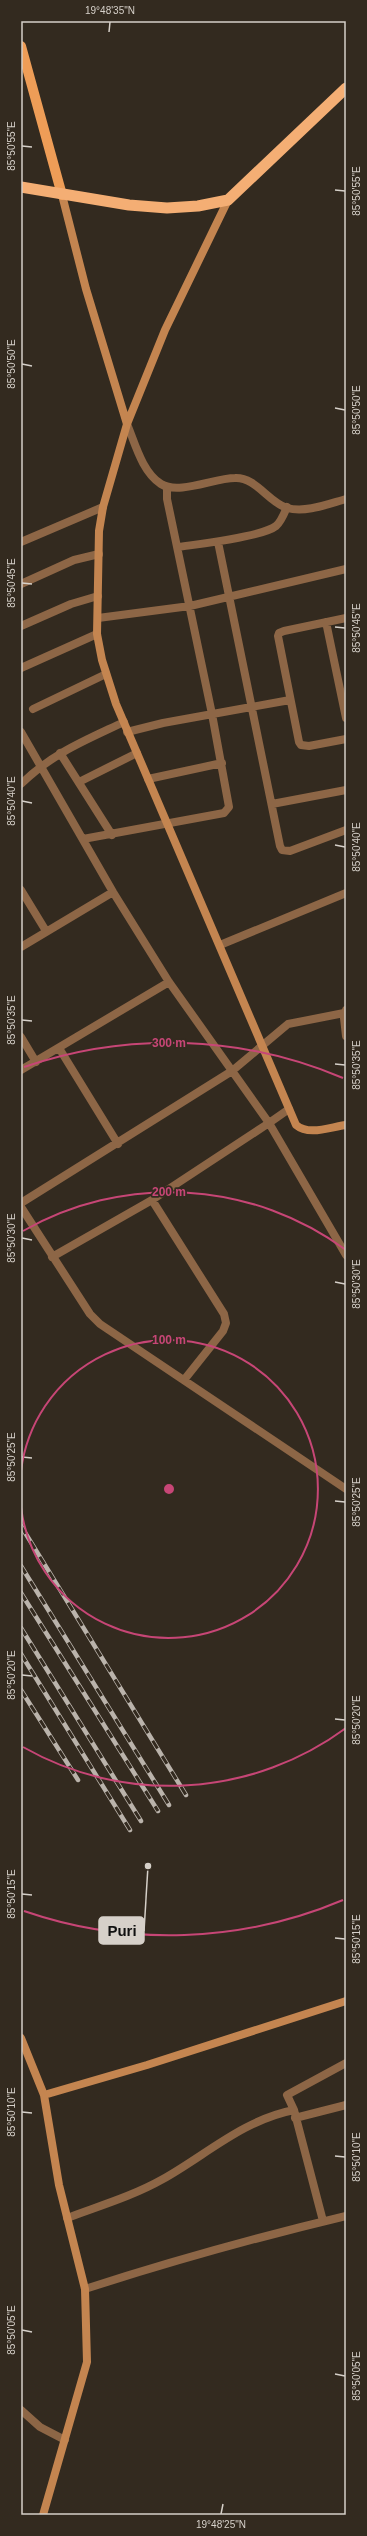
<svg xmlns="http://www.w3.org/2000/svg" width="367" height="2536" font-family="Helvetica,sans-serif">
<rect width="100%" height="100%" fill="#332a1f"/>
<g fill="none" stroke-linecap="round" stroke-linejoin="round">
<!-- minor -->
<path stroke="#8d6646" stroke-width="8" d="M127,424C135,443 142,472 161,484C179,495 214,478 235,478C256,477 268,502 287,508C306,513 328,504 346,499
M21,542L103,507
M218,542L280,846L282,850L290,851L346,830
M178,547C198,544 262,537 276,526C281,522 284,514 287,507
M21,584L74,560L99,554
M98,618L190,606L346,569
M346,618L284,631L279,633L278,636L299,742L301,745L309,746L346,739
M326,622L346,718
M21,626L71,604L98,596
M21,668L97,634
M33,709L106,674
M21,732L113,892L169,982L269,1123L152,1200L52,1257
M127,732L163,723L290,700
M60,753L112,835
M148,779L222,763
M79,782L137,753
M21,784C53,753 84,741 124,722
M272,804L346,790
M83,839L224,813L229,807L212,714L167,499V487
M21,890L46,931
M220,945L346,893
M21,947L113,892
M346,1010L344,1018L346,1036
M21,1037L36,1062
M59,1048L118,1144
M21,1070L169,982
M289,1109L269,1123L346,1255
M152,1200L224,1314L226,1323L223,1331L184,1380
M21,1203L232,1071L288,1024L344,1013
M21,1207L90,1314L100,1324L346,1489
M294,2110L287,2095L346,2063
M295,2118L346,2105
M67,2218C99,2206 133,2196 163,2179C206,2155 243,2120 294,2110L323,2221
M85,2289C172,2261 258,2237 346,2216
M21,2410L40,2427L65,2440"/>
<!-- secondary -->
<path stroke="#c48550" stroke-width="8" d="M62,195L86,289L127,424
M228,200L165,330L127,424L103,507L99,531L97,634L102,660L116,704L296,1125C309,1136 330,1127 346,1125
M21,2038L44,2095L59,2185L85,2289L87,2362L43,2515
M44,2095L147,2065L346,2001"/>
<!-- primary -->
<path stroke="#ee9d57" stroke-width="10" d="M21,46L62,195"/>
<!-- trunk -->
<path stroke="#f4ae74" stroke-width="11" d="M21,187L129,205L167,208L198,206L228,200L346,88"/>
<!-- rail casing -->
<g stroke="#bab3ab" stroke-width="4.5">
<path id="rail" d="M21,1526L186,1795
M21,1566L169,1805
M21,1593L158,1811
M21,1628L141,1821
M21,1654L130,1830
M21,1690L78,1780"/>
</g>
<!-- rail -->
<use href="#rail" stroke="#332a1f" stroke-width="3" stroke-dasharray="9" stroke-linecap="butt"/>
</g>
<!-- ticks -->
<path fill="none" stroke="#d6d0c9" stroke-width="1.5" d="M109,32L110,22M22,146L32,147M335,190L345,191M22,364L32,366M335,408L345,410M22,583L32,584M335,627L345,628M22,801L32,803M335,845L345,847M22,1020L32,1021M335,1064L345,1065M22,1238L32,1240M335,1282L345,1284M22,1457L32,1458M335,1501L345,1502M22,1675L32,1676M335,1719L345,1720M22,1894L32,1895M335,1938L345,1939M22,2112L32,2113M335,2156L345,2157M22,2330L32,2332M335,2374L345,2376M221,2514L223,2504"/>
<!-- distance rings -->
<g fill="none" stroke="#c74676" stroke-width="2">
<path d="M21 1471A149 149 0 1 1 21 1507"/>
<path d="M346 1728A297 297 0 0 1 23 1747M23 1231A297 297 0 0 1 346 1250"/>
<path d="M343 1900A446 446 0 0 1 24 1911M24 1067A446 446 0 0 1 343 1078"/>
</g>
<circle cx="169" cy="1489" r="6" fill="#c74676" stroke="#332a1f" stroke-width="2"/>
<g font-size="12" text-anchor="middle" font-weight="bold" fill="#c74676" stroke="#332a1f" stroke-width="3.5" stroke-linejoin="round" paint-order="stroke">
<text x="169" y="1047">300 m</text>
<text x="169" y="1196">200 m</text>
<text x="169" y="1344">100 m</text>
</g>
<!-- callouts -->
<path fill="none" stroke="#d6d0c9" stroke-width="1.5" d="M148 1866L144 1931"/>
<circle fill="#d6d0c9" stroke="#332a1f" stroke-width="1.5" cx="148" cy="1866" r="4"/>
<rect fill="#d6d0c9" stroke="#d6d0c9" stroke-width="1.5" x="99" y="1917" width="45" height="27" rx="4"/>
<g font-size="15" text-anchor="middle" font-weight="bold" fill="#111">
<text x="122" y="1936">Puri</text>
</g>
<!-- border -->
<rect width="367" height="2536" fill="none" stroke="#332a1f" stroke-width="44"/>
<rect x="22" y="22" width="323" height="2492" fill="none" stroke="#d6d0c9" stroke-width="1.5"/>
<g font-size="10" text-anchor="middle" fill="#d6d0c9">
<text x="110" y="14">19°48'35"N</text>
<text transform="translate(11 146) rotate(-90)" y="4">85°50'55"E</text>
<text transform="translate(356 191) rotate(-90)" y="4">85°50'55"E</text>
<text transform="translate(11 364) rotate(-90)" y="4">85°50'50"E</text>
<text transform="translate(356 410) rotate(-90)" y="4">85°50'50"E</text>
<text transform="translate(11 583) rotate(-90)" y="4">85°50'45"E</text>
<text transform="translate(356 628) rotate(-90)" y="4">85°50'45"E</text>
<text transform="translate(11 801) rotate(-90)" y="4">85°50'40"E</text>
<text transform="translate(356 847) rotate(-90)" y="4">85°50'40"E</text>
<text transform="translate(11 1020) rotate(-90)" y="4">85°50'35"E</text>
<text transform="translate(356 1065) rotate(-90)" y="4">85°50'35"E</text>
<text transform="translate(11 1238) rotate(-90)" y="4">85°50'30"E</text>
<text transform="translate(356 1284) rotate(-90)" y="4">85°50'30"E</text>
<text transform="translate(11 1457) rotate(-90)" y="4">85°50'25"E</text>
<text transform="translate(356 1502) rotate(-90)" y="4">85°50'25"E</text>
<text transform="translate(11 1675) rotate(-90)" y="4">85°50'20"E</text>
<text transform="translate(356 1720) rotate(-90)" y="4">85°50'20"E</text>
<text transform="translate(11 1894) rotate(-90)" y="4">85°50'15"E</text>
<text transform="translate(356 1939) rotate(-90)" y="4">85°50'15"E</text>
<text transform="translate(11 2112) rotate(-90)" y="4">85°50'10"E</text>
<text transform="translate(356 2157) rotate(-90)" y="4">85°50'10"E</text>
<text transform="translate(11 2330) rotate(-90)" y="4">85°50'05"E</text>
<text transform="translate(356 2376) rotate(-90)" y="4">85°50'05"E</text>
<text x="221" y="2528">19°48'25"N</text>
</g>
</svg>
